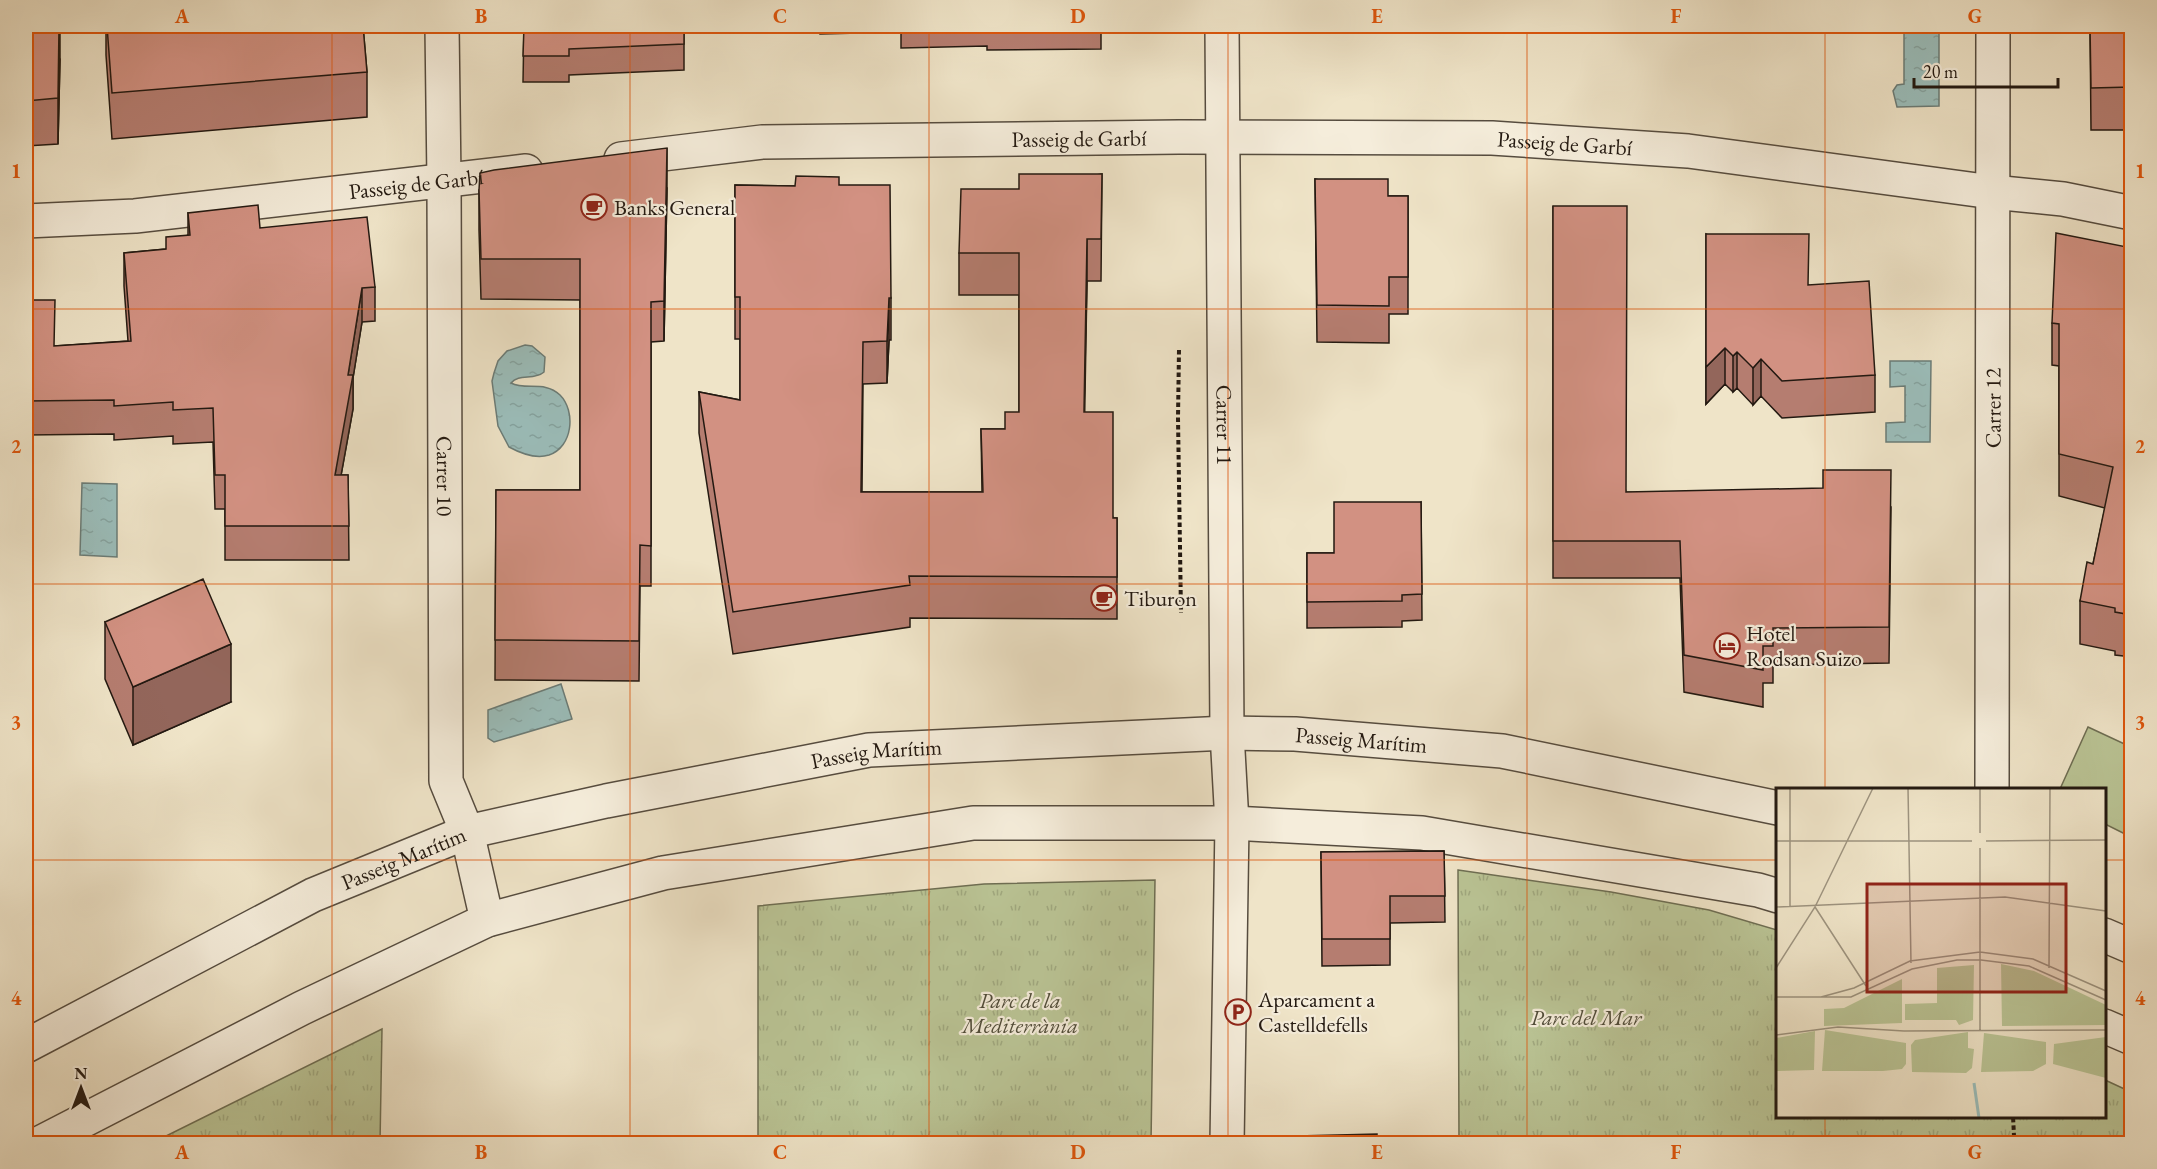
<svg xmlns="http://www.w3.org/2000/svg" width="2157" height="1169" font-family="'EB Garamond',serif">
<defs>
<pattern id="park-tufts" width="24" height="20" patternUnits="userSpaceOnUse" patternTransform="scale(1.5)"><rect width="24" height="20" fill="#bac495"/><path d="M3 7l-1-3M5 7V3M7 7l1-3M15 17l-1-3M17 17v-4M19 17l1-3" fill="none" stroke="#a0a87f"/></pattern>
<pattern id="water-ripples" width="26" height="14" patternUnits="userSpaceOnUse" patternTransform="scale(1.5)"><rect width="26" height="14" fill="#9bbebb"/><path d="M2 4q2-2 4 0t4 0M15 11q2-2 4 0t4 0" fill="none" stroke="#85a3a0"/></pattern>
</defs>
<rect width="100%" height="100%" fill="#efe4c8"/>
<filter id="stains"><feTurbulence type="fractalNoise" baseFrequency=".00333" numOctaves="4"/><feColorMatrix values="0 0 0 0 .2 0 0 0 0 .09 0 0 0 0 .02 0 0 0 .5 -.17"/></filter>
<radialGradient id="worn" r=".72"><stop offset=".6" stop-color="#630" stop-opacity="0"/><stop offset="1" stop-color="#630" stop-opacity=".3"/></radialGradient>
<!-- grass -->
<path fill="#bac495" stroke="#6e6e53" stroke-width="1.5" d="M2088,727L2131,747V837L2105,824L2104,790L2060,789Z"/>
<!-- park -->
<path fill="url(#park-tufts)" stroke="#6e6e53" stroke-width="1.5" d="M1458,870L1611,892L1709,910L1777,930L1778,1116H2104L2105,1080L2131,1092V1143H1459Z
M1155,880L1151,1143H758V906L984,884Z
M382,1029L380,1143H152Z"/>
<!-- water -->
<path fill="url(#water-ripples)" stroke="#6b7c77" stroke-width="1.5" d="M1904,26H1939V106L1897,107L1893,91L1897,85L1904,84Z
M525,345L532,346L545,357L544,372C534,381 519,373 511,383C526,391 544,380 560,395C576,411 573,447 549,455C536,459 520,453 509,447L498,426L492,381L494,373L498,361L507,351Z
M1890,361H1931L1930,442H1886V423L1905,422V386L1890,387Z
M82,483L117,484V557L80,555Z
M561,684L572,719L494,742L488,738V710Z"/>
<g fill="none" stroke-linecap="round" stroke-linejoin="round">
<!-- minor casing -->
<g stroke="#564c3f" stroke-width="36">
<g id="minor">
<path id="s1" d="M442,26L444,181L446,781L467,832L487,920"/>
<path id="s2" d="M1222,26L1227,733L1232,823L1227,1144"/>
<path id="s3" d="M621,159L762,142L1179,137L1492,138L1688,151L1992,192L2063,199L2132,213"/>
<path id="s4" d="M26,221L135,216L526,171"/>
<path id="s5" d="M1992,790L1993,26"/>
<path d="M2104,935L2132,947"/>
<path d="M2104,1026L2132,1038"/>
<path id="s6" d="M26,1046L313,895L467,832L606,801L869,750L1227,733L1295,734L1502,751L1778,808"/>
<path d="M38,1144L302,1008L487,920L663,873L973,823H1232L1422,833L1758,890L1778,896"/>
</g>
</g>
<!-- path -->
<path stroke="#231911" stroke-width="4" stroke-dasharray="4.5 3" stroke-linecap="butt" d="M1179,350L1178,418L1181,613
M2010,1144L2014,1136L2013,1116"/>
<!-- minor -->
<use href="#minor" stroke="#f5eddb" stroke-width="33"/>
</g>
<!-- wall -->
<path fill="#b57d70" stroke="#231911" stroke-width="1.5" d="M26,26L60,59L58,144L26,146Z
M106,26H363L367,72V117L112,139L106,55Z
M524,26H684V70L569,75V82H523Z
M820,26H1101V49L987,50V46L901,48V32L820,34Z
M1366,26H1600V29L1366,32Z
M2090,26L2114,29V26H2132V130H2091Z
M1102,174L1101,281H1087L1084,412L1113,518H1117V619L910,618V627L733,654L699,433V392L740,400V339H735V185L795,186L839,185L891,298V340H889L887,383L863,384L862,492H982L981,429H1005L1019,412V295H959V253L1019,189Z
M1315,179L1388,196H1408V314H1389V343L1317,342Z
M667,188L664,341L651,342V586H640L639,681L495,680L496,490H580V300L481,299L479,230V190Z
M1553,206L1626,492L1891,507L1889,663L1773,665V683H1763V707L1684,692L1680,578H1553Z
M188,213L260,228L375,287V321L362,322L353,378V409L341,475H348L349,560H225V509H215L213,442L173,444V436L114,440V434L26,435V300L54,346L128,341L124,286V253L166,249L188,235Z
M1706,234L1809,285L1875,375V412L1782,418L1761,396L1753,405L1737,388L1733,392L1725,384L1706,404Z
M2132,248V657L2115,655V651L2080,644V601L2093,564L2105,508L2059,496V366L2052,365V323Z
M1421,502L1422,620L1402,621V627L1307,628V553H1334Z
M105,622L231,702L133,745L105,679Z
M1444,851L1445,922L1390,923V965L1322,966L1321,852Z"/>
<!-- shaded-wall -->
<path fill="#93665b" stroke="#231911" stroke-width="1.5" d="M60,26V59L58,144V98Z
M667,148V188L664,341V301Z
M1087,239V281L1084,454V412Z
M362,288V322L353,378V409L335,509V475L348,375Z
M889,298V340L887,383V341Z
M1725,348V384L1706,404V367Z
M1737,352V388L1733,392V356Z
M1761,359V396L1753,405V368Z
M29,540V574L26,600V566Z
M231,644V702L133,745V687Z"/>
<!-- building -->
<path fill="#d29182" stroke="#231911" stroke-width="1.5" d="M26,26H59L58,98L26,101Z
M107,26H363L367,72L112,93Z
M524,26H684V44L569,49V56H523Z
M2090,26H2099L2115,30L2114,26H2132V87L2091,88Z
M667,148L664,301L651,302V546L640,545L639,641L495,640L496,490H580V259H481L479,190L480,173L494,170Z
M1019,174H1102L1101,239H1087L1084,412H1113V518H1117V577L909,576L910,585L733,612L699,392L740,400V297H735V185L795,186L796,176L839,177V185H890L891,298H889L887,341L863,342L861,492H983L981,429H1005V412H1019V253H959L961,189H1019Z
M1315,179H1388V196H1408V277H1389V306L1317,305Z
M258,205L260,228L367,217L375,287L362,288L348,375H353L335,475H348L349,526H225V475H215L213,408L173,410V402L114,406V400L26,401V300H55L54,346L131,341L124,253L166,249V237L190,235L188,213Z
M1553,206H1627L1626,492L1823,488V470H1891L1889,627L1773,628V646H1763V670L1684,655L1680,541H1553Z
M2056,233L2132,248V615L2115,612V608L2080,601L2087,562L2093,564L2113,467L2059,454V324L2052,323Z
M1706,234H1809L1808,285L1869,281L1875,375L1782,381L1761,359L1753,368L1737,352L1733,356L1725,348L1706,367Z
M1334,502H1421L1422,594L1402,595V601L1307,602V553H1334Z
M26,534L29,540L26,566Z
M203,579L231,644L133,687L105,622Z
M1444,851L1445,896H1390V939H1322L1321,852Z
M1377,1134V1143H1297V1136Z"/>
<!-- grid -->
<path fill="none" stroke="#de560c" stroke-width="1.5" stroke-opacity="0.55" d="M332,26V1144M630,26V1144M929,26V1144M1228,26V1144M1527,26V1144M1825,26V790M26,309H2132M26,584H2132M26,860H1778M2104,860H2132M1825,1116V1144"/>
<!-- icons -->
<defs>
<g id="cafe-ring" transform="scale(1.35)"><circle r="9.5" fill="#f5eddb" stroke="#8f2418" stroke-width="1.5"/><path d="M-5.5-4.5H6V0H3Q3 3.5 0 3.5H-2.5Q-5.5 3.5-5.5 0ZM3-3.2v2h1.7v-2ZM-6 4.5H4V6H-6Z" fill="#8f2418"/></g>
<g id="hotel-ring" transform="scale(1.35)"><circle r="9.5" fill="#f5eddb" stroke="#8f2418" stroke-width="1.5"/><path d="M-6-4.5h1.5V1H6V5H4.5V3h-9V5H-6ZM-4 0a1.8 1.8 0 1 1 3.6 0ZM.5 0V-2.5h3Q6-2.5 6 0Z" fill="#8f2418"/></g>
<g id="parking-ring" transform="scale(1.35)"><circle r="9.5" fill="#f5eddb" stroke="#8f2418" stroke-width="1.5"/><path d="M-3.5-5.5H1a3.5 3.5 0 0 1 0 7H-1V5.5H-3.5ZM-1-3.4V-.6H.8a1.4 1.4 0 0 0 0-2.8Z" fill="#8f2418"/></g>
</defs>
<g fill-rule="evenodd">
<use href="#cafe-ring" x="594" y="207"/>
<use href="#cafe-ring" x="1104" y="598"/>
<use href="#hotel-ring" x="1727" y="646"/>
<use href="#parking-ring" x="1238" y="1012"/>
</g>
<g text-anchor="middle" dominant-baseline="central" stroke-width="4.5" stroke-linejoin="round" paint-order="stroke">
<!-- street labels -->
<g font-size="22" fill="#231911" stroke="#f5eddb">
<text stroke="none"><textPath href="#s3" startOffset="459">Passeig de Garbí</textPath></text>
<text stroke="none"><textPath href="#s3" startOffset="945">Passeig de Garbí</textPath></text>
<text stroke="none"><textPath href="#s4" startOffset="392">Passeig de Garbí</textPath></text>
<text stroke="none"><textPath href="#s5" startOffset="382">Carrer 12</textPath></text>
<text stroke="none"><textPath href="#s2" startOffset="399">Carrer 11</textPath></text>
<text stroke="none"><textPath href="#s1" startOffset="450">Carrer 10</textPath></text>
<text stroke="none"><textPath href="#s6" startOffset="1394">Passeig Marítim</textPath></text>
<text stroke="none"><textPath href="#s6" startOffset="908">Passeig Marítim</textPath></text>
<text stroke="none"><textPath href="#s6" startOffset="422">Passeig Marítim</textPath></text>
</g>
<!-- poi labels -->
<g font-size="22" fill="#231911" stroke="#f5eddb" text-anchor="start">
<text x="614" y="207">Banks General</text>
<text x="1124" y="598">Tiburon</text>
<text x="1746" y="633">Hotel<tspan x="1746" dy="25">Rodsan Suizo</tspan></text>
<text x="1258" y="999">Aparcament a<tspan x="1258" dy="25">Castelldefells</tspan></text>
</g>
<!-- park labels -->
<g font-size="22" font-style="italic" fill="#504c39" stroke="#f5eddb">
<text x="1020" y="1000">Parc de la<tspan x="1020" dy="25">Mediterrània</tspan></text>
<text x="1586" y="1017">Parc del Mar</text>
</g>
</g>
<!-- overview -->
<g transform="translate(1776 788)">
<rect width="330" height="330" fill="#efe4c8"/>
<path d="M49,242L130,255V276L126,281L107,283H46ZM39,243L38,282L0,283V250ZM192,244V260L198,261L196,280L190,285L136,284L135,257L139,252ZM208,245L270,254V276L257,283L205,284ZM330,249V290L277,276L278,256Z" fill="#bac495"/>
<path d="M225,176L258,183L330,217V237L226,238ZM198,177L197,232L183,237L180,232H129V216L161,215V180ZM126,191V235L48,238V221L68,220Z" fill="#bac495"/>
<path fill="none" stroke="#9bbebb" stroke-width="3" d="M198,295L203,330"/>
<path fill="none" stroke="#9d937f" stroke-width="1.5" d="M14,0V119M132,0L135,175M204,45V0M0,53H196M210,53L330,52M0,119L229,109L330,123M39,119L90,198M0,180L39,119L97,0M273,180L274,0M0,209H75L136,181L181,172H205L253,178L330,212M45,209L78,200L134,173L204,164L257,171L330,203M204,242V60M0,247L62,239L128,243L330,242"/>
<path fill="#8f2418" fill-opacity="0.15" stroke="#8f2418" stroke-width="3" d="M91,96H290V204H91Z"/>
<rect width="330" height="330" fill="none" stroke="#231911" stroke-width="3"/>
</g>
<!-- margin -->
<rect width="2157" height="1169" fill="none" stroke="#efe4c8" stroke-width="66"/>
<!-- north arrow -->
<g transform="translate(81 1088)" stroke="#f5eddb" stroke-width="4.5" paint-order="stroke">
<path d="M0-4.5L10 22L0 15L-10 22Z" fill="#231911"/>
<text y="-9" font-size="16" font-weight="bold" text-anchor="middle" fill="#231911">N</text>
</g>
<!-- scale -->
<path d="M1914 78v9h144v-9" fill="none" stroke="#231911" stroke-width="3"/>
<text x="1923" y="78" font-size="18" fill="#231911" stroke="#f5eddb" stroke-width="4.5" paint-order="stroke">20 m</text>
<rect x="33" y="33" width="2091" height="1103" fill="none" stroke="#de560c" stroke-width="2"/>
<g font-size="20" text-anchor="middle" font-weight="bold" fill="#de560c">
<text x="182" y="23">A</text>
<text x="481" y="23">B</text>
<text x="780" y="23">C</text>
<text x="1078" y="23">D</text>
<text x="1377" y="23">E</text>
<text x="1676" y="23">F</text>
<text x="1975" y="23">G</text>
<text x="16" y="178">1</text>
<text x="2140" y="178">1</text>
<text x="16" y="453">2</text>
<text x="2140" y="453">2</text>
<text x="16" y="729">3</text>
<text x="2140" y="729">3</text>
<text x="16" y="1005">4</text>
<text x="2140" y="1005">4</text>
<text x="182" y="1159">A</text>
<text x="481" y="1159">B</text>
<text x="780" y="1159">C</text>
<text x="1078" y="1159">D</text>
<text x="1377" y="1159">E</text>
<text x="1676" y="1159">F</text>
<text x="1975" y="1159">G</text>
</g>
<rect width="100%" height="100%" filter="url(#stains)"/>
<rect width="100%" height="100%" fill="url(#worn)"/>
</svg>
